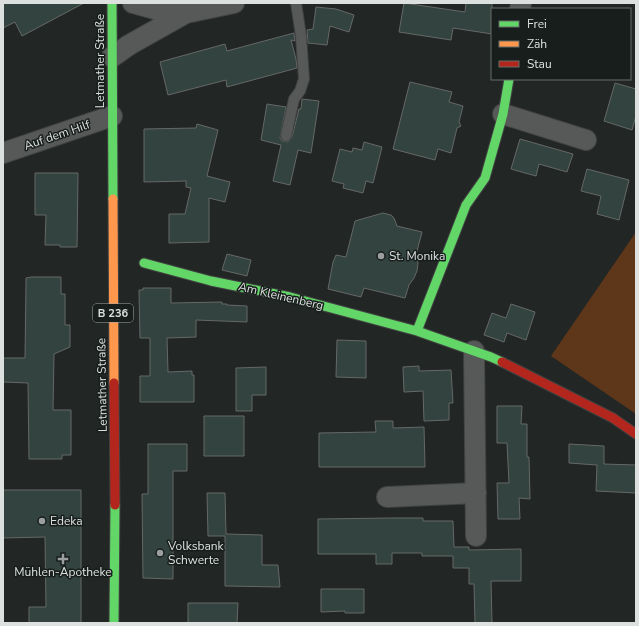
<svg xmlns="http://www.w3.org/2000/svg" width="639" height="626" font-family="'Nunito Sans',sans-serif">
<rect width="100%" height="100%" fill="#222624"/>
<!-- green -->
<path fill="#5e361a" d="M636,232V414L551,356Z"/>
<!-- building -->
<path fill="#33433f" stroke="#656867" d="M3,3H84L22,36L15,22L3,28Z
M404,3L465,12L466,3H492V34L453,28L451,40L399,32Z
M316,7L336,9L354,15L349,32L330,26L327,45L308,43L307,30L313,29Z
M294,33L295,41L291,40L296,59L297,68L227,87L226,80L168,95L160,62L225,44L227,51Z
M410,82L452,92L449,102L463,106L459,122L461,126L457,128L451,153L438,149L435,160L393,149Z
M615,83L636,89V116L632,130L604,121Z
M302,99L319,101L311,153L298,150L290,185L273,181L281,145L261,140L267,104L286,107L280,138L282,141L288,142L292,137L299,109H301Z
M197,124L218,130L207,176L230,182L225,202L209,198V242L169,243V214H185L191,188L186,187V181L144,182V129L196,128Z
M520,139L573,154L567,172L539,164L536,176L511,169Z
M364,142L382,147L373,183L366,181L363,193L343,188L344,184L332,181L340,149L352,152L353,148L362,150Z
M587,169L629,180L619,220L597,214L601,196L581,191Z
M35,173H78L77,247H60V245H45L46,215H35Z
M383,213L391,215L394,218L397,226L422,232L416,255L418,263L417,271L414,278L409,285L405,298L364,288L361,297L328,289L333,262L336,255L346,257L355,221Z
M227,254L251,260L247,276L222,270Z
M31,277H61V294H65V325H70V347L54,354L53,410H71V455H62V459H29L28,383L3,382V358H25L26,284V278Z
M143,288H171V303L222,302V304H227V305L247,306V322L196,320V337L167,338L168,372L192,371V375H194V402H140V376H150V338H140L139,290H143Z
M511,304L535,312L526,340L507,333L504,342L484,335L492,313L506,318Z
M337,340L366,341V378L336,377Z
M419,366V371L451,370L453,403H449V420L424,421L423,391L404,392L403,367Z
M266,367V395H252V411H236V368Z
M497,406H522L521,424H527V457H529L530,499L519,498L520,519H498L497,483H509L507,443H497Z
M204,416H244V456H204Z
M375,421H393V428L424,427L425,467H319V433L376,432Z
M148,444H187V471H173V579L143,578L142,494H148Z
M569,444L604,446V464L636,465V493L596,491L597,465L569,463Z
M3,490H81V623H29V607H46L45,537L3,538Z
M207,493H225L226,534L262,535V565H278L280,587L225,586V536H208Z
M391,518H423V521H453L454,547H469V550L521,549V581H491L492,623H475L474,584H469V568H453V556H422V553H392V564H376V554H318V519Z
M321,589H364V613H345V611L321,612Z
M188,603H238L237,623H188Z"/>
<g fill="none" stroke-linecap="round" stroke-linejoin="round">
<!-- lane casing -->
<g stroke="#414342" stroke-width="12">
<path id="lane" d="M286,136L294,99L300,91L304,79L301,36L296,3"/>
</g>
<!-- street casing -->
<g stroke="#414342" stroke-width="22">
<path id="street" d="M133,3L162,11L186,13L234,3
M520,9L521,3
M112,57L129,45L186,13
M503,114L586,140
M3,153L112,116
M474,351L476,536
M387,497L476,493"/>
</g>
<!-- fast casing -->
<g stroke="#414342" stroke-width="11">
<path id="fast" d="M112,3L113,199
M144,263L211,281L290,297L417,331L491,357L502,362
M417,331L466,205L485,178L503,114L509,79
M114,623L115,505"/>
</g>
<!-- slow casing -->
<g stroke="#414342" stroke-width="11">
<path id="slow" d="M113,199L114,383"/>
</g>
<!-- jam casing -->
<g stroke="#414342" stroke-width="11">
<path id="jam" d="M502,362L613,418L636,434
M114,383L115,505"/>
</g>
<!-- lane -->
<use href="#lane" stroke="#575958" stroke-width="10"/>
<!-- street -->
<use href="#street" stroke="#575958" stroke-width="20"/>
<!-- fast -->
<use href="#fast" stroke="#63d668" stroke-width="9"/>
<!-- slow -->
<use href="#slow" stroke="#ff974d" stroke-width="9"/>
<!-- jam -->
<use href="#jam" stroke="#b3261e" stroke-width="9"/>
</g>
<!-- markers -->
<g fill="#9b9f9e" stroke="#171e1c" stroke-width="1.5">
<circle cx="381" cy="256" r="4"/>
<circle cx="42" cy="521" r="4"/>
<circle cx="160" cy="553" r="4"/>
<path d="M61 553h4v4h4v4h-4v4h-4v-4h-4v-4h4z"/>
</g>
<g text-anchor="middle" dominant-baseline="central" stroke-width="3" stroke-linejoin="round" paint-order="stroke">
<!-- shield labels -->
<rect fill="#171e1c" stroke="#a1a6a4" stroke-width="1" x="93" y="304" width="40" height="18" rx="3"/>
<g font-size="11" font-weight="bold" fill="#dce0df">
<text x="113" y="313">B 236</text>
</g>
<!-- street labels -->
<g font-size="12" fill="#dce0df" stroke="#171e1c">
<text transform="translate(100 61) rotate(-90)">Letmather Straße</text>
<text transform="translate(57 135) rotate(-19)">Auf dem Hilf</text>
<text transform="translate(281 296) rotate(13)">Am Kleinenberg</text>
<text transform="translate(102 385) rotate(-91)">Letmather Straße</text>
</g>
<!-- poi labels -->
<g font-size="12" fill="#dce0df" stroke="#171e1c" text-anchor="start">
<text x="389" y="256">St. Monika</text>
<text x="50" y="521">Edeka</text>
<text x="168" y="546">Volksbank<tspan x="168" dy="14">Schwerte</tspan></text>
<text x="63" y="572" text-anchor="middle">Mühlen-Apotheke</text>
</g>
</g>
<!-- border -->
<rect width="639" height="626" fill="none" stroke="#dce0df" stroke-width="8"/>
<!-- legend -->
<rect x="491" y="8" width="140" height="72" fill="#171e1c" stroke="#666c6a"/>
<rect x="499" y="21" width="20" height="6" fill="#63d668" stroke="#666c6a"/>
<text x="527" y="28" font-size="12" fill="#dce0df">Frei</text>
<rect x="499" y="41" width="20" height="6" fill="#ff974d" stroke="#666c6a"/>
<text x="527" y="48" font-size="12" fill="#dce0df">Zäh</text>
<rect x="499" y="61" width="20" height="6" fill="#b3261e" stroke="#666c6a"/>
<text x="527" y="68" font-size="12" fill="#dce0df">Stau</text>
</svg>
